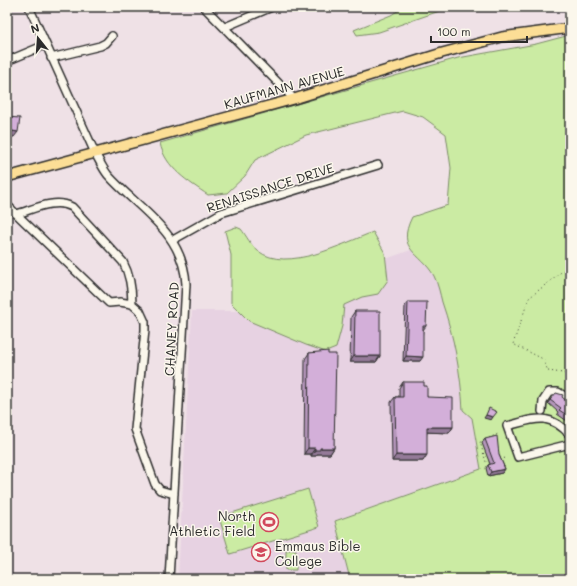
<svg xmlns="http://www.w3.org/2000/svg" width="577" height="586" font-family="Mali,sans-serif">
<rect width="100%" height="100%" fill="#efe1e6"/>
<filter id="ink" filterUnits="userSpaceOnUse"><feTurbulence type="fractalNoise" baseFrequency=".025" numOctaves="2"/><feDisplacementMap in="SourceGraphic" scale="8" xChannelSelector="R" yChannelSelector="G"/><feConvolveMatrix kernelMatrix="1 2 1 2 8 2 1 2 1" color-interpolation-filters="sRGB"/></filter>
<g filter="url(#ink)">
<!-- built -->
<path fill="#e7d2e2" d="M439,240L481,469L335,521L350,579H178L192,311H240Z"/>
<!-- green -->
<path fill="#cbeba3" stroke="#7b8b67" d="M404,7H451L379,32L357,35L354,30L391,15Z
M570,35V579H350L335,521L481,469L472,418L463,410C461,374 454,337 442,302C440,294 438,284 434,276C421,252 395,251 412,217L448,205L451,168L446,134L423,117L403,111L306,135L255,160L245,176L227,193L208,195C189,182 165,168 160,143L458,58L536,44Z
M236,227L241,229C246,235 251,246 258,251C287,273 342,244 373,232L385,253L388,280L378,294L362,297L344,305L342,326L336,348L326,352L306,345L249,321L231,303V255L225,231Z
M308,489L319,527L230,554L219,517Z
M286,550H296V570H286Z"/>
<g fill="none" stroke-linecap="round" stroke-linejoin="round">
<!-- minor casing -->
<g stroke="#2b2b2b" stroke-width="10">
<path id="minor" d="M29,7L95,153C99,160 103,169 108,175C139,210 183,231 186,284L169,579
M204,7L294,99
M225,27L272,7
M51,58L100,46L106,43L112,36
M7,61L45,45
M7,205L109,303L120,302L132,304L140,311L145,322V330L135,429L155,484L160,490L174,494
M17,214C34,209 55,198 72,207L123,262C130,275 132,289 132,304
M173,240L221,213L378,165
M542,411L543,401L549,392H558L570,399
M570,435C548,411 535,419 507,426L518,457L570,444"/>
</g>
<!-- major casing -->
<g stroke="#2b2b2b" stroke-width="12">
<path id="major" d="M7,177L294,99L442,53L502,37L570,28"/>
</g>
<!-- path -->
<path stroke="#2b2b2b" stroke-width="1" stroke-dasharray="1 3" stroke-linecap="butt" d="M570,265L529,298L513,344L543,359L548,371L570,374
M489,438L498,434
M484,440L480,442L486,462H489
M500,459L506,458"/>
<!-- minor -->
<use href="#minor" stroke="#fbf7ec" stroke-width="7"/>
<!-- major -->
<use href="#major" stroke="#fcde96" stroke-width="9"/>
</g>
<!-- wall -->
<path fill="#b596bb" stroke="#2b2b2b" d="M408,302L426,326L423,330L420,361H403L405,306Z
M355,311L380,356L376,362H350L351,317Z
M309,353L328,354L334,448L330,454H317L316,456H311V454H304L305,359Z
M403,382L424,386L427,397L453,427L449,433L427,432L423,461H392L391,402L395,397H399V388Z
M562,397L570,409V423L557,414L558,412L548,403L550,400Z
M485,439L499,455L505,469L502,473L488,476L486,468L488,465L490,464L482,443Z"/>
<!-- shaded-wall -->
<path fill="#947a98" stroke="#2b2b2b" d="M7,130L18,132L14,137H7Z
M354,356H380L376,362H350Z
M406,356L423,357L420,361H403Z
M486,415L493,417L491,420L484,418Z
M427,427H453L449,433L423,432Z
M308,448H315L311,454H304Z
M320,448H334L330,454H317L316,456H311L315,450Z
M396,455H427L423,461H392Z
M505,469L502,473L488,476L491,472Z"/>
<!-- building -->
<path fill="#d3afd9" stroke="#2b2b2b" d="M7,117L20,118L18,132L7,130Z
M408,302H427L426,326H423V357L406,356Z
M355,311H380V356H354Z
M328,351V354H336L334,448H320V450H315V448H308L309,353Z
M403,382H424V386H427V397L453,398V427H427V455H396L395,397H403Z
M556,393L563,395L562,397L568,402L570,409V417L559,410L561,408L550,400Z
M489,408L497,412L493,417L486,415Z
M497,436L499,455L505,469L491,472L488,465L494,463L485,439Z
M212,576L281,578V579H212Z"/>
</g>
<!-- icons -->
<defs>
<g id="stadium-ring" transform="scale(1)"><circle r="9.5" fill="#fbf7ec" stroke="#d1495b" stroke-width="1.5"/><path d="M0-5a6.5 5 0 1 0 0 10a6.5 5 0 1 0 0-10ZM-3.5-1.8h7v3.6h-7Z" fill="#d1495b"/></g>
<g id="university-ring" transform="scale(1)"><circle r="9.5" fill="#fbf7ec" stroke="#d1495b" stroke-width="1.5"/><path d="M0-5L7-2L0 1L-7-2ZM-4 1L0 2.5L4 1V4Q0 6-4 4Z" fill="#d1495b"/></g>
</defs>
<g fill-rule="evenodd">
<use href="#stadium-ring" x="269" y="522"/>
<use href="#university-ring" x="261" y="552"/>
</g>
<g text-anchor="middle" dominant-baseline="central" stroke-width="3" stroke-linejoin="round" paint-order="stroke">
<!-- street labels -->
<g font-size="13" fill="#2b2b2b" stroke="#fbf7ec">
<text transform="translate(284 87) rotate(-16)">KAUFMANN AVENUE</text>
<text transform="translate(270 187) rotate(-18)">RENAISSANCE DRIVE</text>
<text transform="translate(171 329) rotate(-87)">CHANEY ROAD</text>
</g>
<!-- poi labels -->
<g font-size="13" fill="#2b2b2b" stroke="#fbf7ec" text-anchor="end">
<text x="255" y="515">North<tspan x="255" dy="15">Athletic Field</tspan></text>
<text x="275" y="545" text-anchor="start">Emmaus Bible<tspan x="275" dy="15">College</tspan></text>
</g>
</g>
<!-- margin -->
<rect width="577" height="586" fill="none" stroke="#fbf7ec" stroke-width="24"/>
<rect x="12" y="12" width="553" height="562" fill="none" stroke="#2b2b2b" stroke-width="1.5" filter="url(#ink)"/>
<!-- north arrow -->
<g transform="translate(38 38) rotate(343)" stroke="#fbf7ec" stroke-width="3" paint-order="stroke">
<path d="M0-3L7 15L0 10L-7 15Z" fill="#2b2b2b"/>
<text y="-6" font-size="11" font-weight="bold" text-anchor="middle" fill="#2b2b2b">N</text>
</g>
<!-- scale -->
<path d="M431 36v6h96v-6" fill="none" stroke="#2b2b2b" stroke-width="2"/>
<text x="437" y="36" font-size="12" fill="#2b2b2b" stroke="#fbf7ec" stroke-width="3" paint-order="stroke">100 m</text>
</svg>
